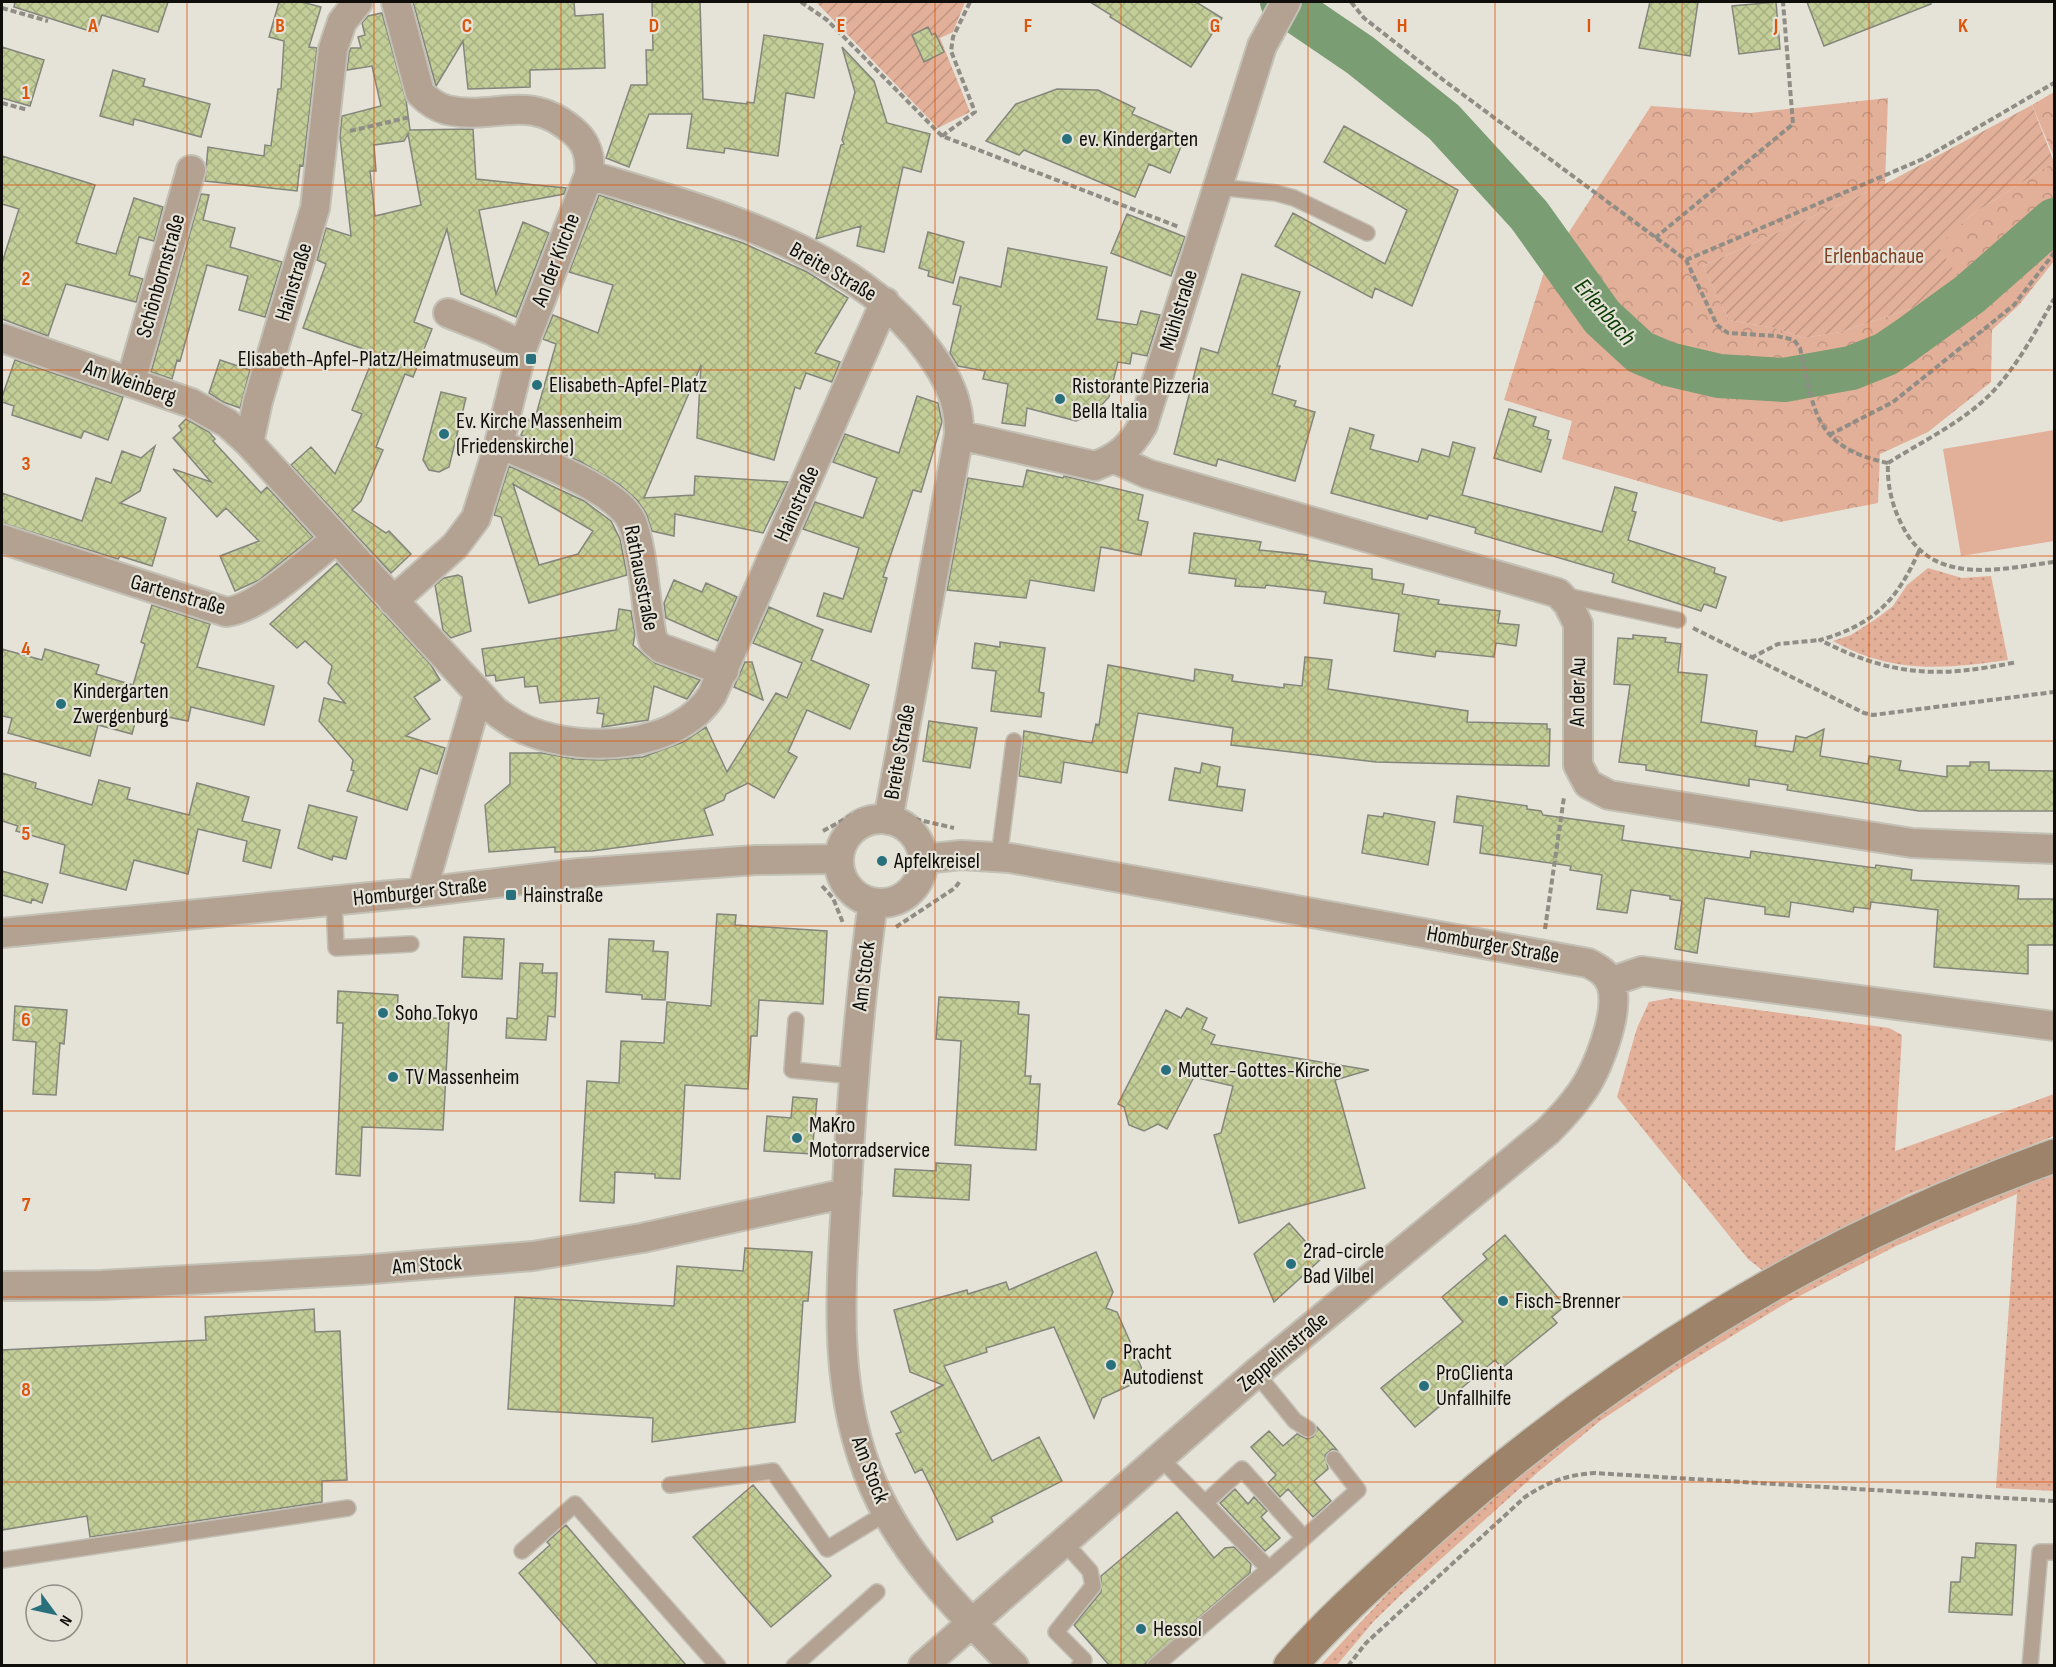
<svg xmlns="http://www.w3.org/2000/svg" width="2056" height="1667" font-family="'Sofia Sans Condensed',sans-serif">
<defs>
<pattern id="grass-dots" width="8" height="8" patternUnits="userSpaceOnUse" patternTransform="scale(1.5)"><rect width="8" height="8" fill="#e2af99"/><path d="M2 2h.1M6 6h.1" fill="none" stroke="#c19582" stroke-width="1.8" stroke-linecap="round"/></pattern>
<pattern id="forest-crowns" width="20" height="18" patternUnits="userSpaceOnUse" patternTransform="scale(1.5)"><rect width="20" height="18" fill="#e2af99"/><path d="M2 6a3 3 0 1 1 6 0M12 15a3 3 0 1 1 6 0" fill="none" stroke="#c19582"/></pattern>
<pattern id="garden-furrows" width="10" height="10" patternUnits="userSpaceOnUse" patternTransform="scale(1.5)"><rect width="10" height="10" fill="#e2af99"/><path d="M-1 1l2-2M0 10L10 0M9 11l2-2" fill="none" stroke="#c19582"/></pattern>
<pattern id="building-cross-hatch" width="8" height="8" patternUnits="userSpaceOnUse" patternTransform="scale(1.5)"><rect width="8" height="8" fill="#c3cd98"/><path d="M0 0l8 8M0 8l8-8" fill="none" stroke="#a6af82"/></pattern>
</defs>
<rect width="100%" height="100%" fill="#e5e2d7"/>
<!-- grass -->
<path fill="url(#grass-dots)" d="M1928,568L1962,578L1991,576L2008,660C1944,669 1892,674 1833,641L1851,635L1876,619L1893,606L1907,585Z
M1670,998L1889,1028L1902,1035L1895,1151L2054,1094V1136L1907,1195L1762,1270L1748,1259L1617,1097L1637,1028L1649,1002Z
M2054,1169V1491L1996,1488L2017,1194L1896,1246L1788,1302L1678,1369L1600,1421L1537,1473L1403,1593L1374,1621L1337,1665L1320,1666L1410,1569L1504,1485L1645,1378L1855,1254Z"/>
<!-- forest -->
<path fill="url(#forest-crowns)" d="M2054,92V157L2032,105Z
M1888,98L1885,184L1703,266L1729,320L1775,328L1804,338L1840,332L1913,308L1957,277L1937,246L1971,215L2054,162V261L2019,305L1992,330L1991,382L1928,432L1880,454L1878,503L1780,522L1562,459L1572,421L1504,400L1545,269L1651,106L1750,113Z"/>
<!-- garden -->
<path fill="url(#garden-furrows)" d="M816,2H965L953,32L940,38L970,112L938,128Z
M2032,105L2054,162L1971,215L1938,246L1958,277L1913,308L1840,332L1804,338L1775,328L1729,320L1703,266L1885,184Z"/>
<!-- pitch -->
<path fill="#e2af99" d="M2054,430V541L1961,556L1943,449Z"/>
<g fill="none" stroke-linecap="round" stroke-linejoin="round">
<!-- river -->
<path stroke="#7a9d73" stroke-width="44" d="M1282,2L1360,55L1444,122L1529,215L1602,317L1640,352L1668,364L1719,376L1784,380L1851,368L1886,354L1905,341L1970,294L2054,220"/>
</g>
<!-- building -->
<path fill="url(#building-cross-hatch)" stroke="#84867c" stroke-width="1.5" fill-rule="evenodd" d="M15,2H168L158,32L102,15L96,33L14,7Z
M279,2H302L321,7L309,47L317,48L303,166L300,165L297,191L205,181L208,147L264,156L265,145L271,146L278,89H281L284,41L269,37Z
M413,2H574L575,16L603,14L605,68L530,70V87L468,89L463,41L436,86Z
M652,2H700L703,99L747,104V102L754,103L764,35L823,44L814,98L786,93L778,156L725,148L724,153L687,148L692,114H649L629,167L606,158L631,85H647L646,50H653Z
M1090,2H1196L1222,18L1191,67L1110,17L1111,15Z
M1650,2H1698L1690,56L1639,48Z
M1776,2L1780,49L1739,54L1732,6Z
M1807,2H1931V4L1824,46Z
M382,13L406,100L410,130L473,129L476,179L566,188L564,194L479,210L496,294L523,222L549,233L516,317L461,294L447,229L414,322L432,329L413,377L405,374L376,447L383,450L361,501L352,510L386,533L389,531L411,554L391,573L291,465L311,447L335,474L362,414L352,410L372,361L369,360L372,352L303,328L326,264L317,260L326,228L351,236L340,137L342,116L381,106L372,66L347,70L349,53L351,48H361L358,37L365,35L362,23L368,16ZM408,134L421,205L375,216L370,171H376L374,145L404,141Z
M928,27L932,35L935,33L944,52L924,62L912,35Z
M2,47L44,60L30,106L2,98Z
M842,47L874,81L887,123L930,134L921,172L903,167L884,252L857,246L861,226L816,239L841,145L844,144L842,140L855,92Z
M113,70L145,79L143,86L210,104L201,137L134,119L133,125L100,116Z
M1057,89L1098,90L1135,108L1132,114L1185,137L1170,173L1149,164L1135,197L1024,150L1019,155L986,141L1016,104Z
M1344,126L1458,190L1412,306L1375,288L1372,298L1275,246L1293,213L1385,264L1407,210L1324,162Z
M2,156L95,185L76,243L116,254L134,198L163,207L154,241L139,237L129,275L143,279L136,302L66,284L48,336L2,319V263L19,209L2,204Z
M201,194L209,195L203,220L235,228L230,247L282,262L265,317L239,310L248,276L207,265L180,361L177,360L172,379L151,372Z
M599,195L743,243L807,272L848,298L815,353L840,362L832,382L806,373L800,389L795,387L774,460L697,438L701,365L644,498L694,495L695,476L788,482L763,533L675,514L674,536L652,531L646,513L637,500L619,484L581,462L521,435L528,420L534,422L556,344L543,339L553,315L598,333L613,285L569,272Z
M1127,214L1185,237L1171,276L1111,253Z
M928,232L964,242L953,283L928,276L929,271L919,268Z
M1008,248L1107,267L1097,319L1137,325L1141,311L1160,315L1147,356L1132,353L1130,364L1118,362L1109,397L1094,413L1076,421L1027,408L1025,426L1002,423L1008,384L983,379L985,371L958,366L950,353L961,306L953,304L960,277L1001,287Z
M1242,274L1300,292L1277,366H1280L1272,394L1296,401L1294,406L1315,412L1295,481L1218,459L1216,466L1174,454L1201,348L1218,353Z
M15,360L123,397L108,440L84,431L81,438L12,415L14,406L2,402V397Z
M220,360L250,370L240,408L223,402L209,393Z
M441,392L466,398L449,467L439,472L429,470L423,460Z
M917,396L938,403L942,422L921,492L913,490L883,577L887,578L871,632L817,616L824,593L843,599L859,548L803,529L815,502L863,518L877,478L833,462L845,434L899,453Z
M1509,409L1536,417L1533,426L1549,431L1547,439L1551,440L1541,472L1494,458Z
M186,419L209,432L215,439L213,441L261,493L267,487L313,537L259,580L235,591L220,556L259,541L226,508L217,517L173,469L211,482L173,438L182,430L179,426Z
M1350,428L1374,435L1370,449L1418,462L1422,449L1449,457L1453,442L1475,448L1462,495L1602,532L1615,487L1637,493L1632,511L1636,512L1628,540L1715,568L1714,573L1726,577L1716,608L1704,604L1701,611L1667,600L1612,582L1614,574L1475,533L1476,528L1429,515L1427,519L1331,493Z
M155,446L140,491L120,503L166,518L152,566L120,556L118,559L2,523V493L82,521L96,478L111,483L122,451L141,458Z
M509,466L584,501L611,521L620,539L627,575L529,603L501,517L494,515ZM513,484L593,531L578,554L539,565Z
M1027,470L1063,478L1064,476L1143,495L1138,520L1148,522L1141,555L1101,547L1094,591L1030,580L1026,598L947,590L968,478L1023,487Z
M1194,533L1261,542L1259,550L1308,555L1307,560L1372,569V579L1404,584L1402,594L1439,600L1438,604L1500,611L1498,623L1519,625L1516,646L1496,643L1494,657L1436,651L1435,657L1394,651L1399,614L1324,603L1326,592L1266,585L1265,588L1235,586L1236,579L1189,573Z
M337,563L431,665L440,680L414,697L430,719L406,736L445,748L437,774L420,768L407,810L347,791L354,771L351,770L353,760L319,721L324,698L345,703L328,683L332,666L305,641L297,648L270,624Z
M458,575L462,577L471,631L451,638L443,630L435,585L444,578Z
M674,580L702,592L706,583L737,597L718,641L666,618L664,603Z
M152,605L210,624L197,667L274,686L264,725L191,707L188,721L138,711L132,734L98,725L90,756L8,733L12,718L2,716V649L42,660L45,649L99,665L96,674L133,685L145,644L141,642Z
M769,607L823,630L811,660L869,685L850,729L807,710L788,752L797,757L774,798L748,783L726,794L724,800L704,809L713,835L592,851L555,852V847L489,852L485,805L510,784V753H542L575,759L603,760L643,757L683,742L706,727L727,772L776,693L787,698L802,663L753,643Z
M619,609L631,611L635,634L633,645L642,653L655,663L700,680L687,699L654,686L648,720L602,727L604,714L597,713L599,698L540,703L537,686L525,687L524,677L496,681L495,675L486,676L482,649L616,630Z
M1633,635L1666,638L1665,642L1681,644L1678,672L1707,675L1701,722L1757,731L1755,746L1793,752L1796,736L1806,738L1824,729L1820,756L1868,764L1869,756L1901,761L1899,770L1947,777V766H1970V762H1989V770L2055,771V811H1919L1787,790L1788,785L1749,779V786L1646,770V765L1619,762L1630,685L1614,684L1618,638L1633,639Z
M1000,642L1045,648L1039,692L1044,693L1041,717L991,711L996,671L972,668L975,643L1000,647Z
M1305,657L1332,660L1328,689L1468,711L1467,722L1547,724V729H1550L1549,766L1376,762L1231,745L1233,728L1138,713L1127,773L1064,762L1061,783L1019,776L1024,731L1092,743L1096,724L1099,725L1108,665L1194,681L1195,669L1233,675L1232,681L1284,688V684L1302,686Z
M745,662H752L763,700L734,687Z
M929,721L977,728L970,768L923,761Z
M1202,763L1220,767L1217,786L1245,790L1242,811L1169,800L1175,768L1200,773Z
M2,773L36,783L35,788L92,805L99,780L130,788L127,799L189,815L197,783L249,797L242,821L280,830L271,868L243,861L247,841L198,829L188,874L134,860L126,890L60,873L65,845L16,831L18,826L2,821Z
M1457,796L1527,806V809L1541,811L1543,815L1624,826L1622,840L1750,858L1751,851L1875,868L1876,865L1912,870L1911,880L2019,886L2018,899H2055V941L2053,945H2028V974L1934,967L1938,910L1871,902L1870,909L1854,907L1853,912L1791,902L1789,917L1765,914V907L1705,898L1697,953L1675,949L1682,901L1670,899V896L1631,890L1627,913L1597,909L1602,875L1570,870L1571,866L1480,853L1483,826L1454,822Z
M309,805L357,817L346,859L333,856L332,860L298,848Z
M1384,813L1435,822L1428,865L1362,853L1368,815L1383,817Z
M2,871L48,884L42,903L32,899L31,903L2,895Z
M717,914L736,915L735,925L827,931L823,1004L759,1000L757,1036H751L748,1089L685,1085L680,1179L655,1178V1174L615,1172L614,1203L580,1201L587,1081L619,1083L621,1041L664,1043L667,1002L711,1006Z
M464,937L504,939L502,979L462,977Z
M609,939L654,941L653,951L668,952L665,1000L642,999V995L606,992Z
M520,963L543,964L542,973H557L555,1017L548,1016L546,1040L506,1038L507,1018L517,1019Z
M338,991L398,995L397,1016L449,1019L443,1130L362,1127L360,1176L336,1174L343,1023H337Z
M939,997L1019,1002L1018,1014L1029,1015L1025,1076H1031L1030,1084H1040L1036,1150L955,1145L961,1041L936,1039Z
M15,1006L67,1010L64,1044L60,1043L56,1095L33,1094L36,1042L13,1040Z
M1187,1008L1207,1018L1202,1029L1215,1035L1211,1044L1369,1070L1335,1080L1365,1188L1239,1223L1214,1135L1221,1133L1233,1086L1194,1077L1167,1129L1158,1124L1144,1131L1129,1125L1124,1107L1118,1104L1166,1010L1181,1018Z
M793,1097L817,1099L812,1154L764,1151L767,1116L791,1118Z
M936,1163L971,1165L969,1200L893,1196L895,1169L936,1171Z
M1289,1223L1321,1259L1274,1302L1254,1254Z
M1505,1235L1565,1306L1552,1317L1557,1323L1502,1368L1495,1360L1415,1427L1381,1388L1463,1322L1442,1297L1487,1259L1483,1254Z
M745,1248L812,1252L808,1301H803L795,1422L652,1442L653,1418L508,1409L515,1297L674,1306L677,1266L743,1271Z
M1096,1252L1113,1292L1106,1308L1117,1312L1146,1378L1102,1398L1094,1418L1054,1327L986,1348L987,1352L944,1366L992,1461L1039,1437L1062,1481L991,1517L993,1522L957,1540L922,1469L915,1473L896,1434L901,1432L891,1412L943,1385L910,1372L894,1310L967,1290L968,1294L1006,1282L1009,1290Z
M314,1309L315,1332L340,1331L347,1480L322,1481V1502L90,1537L87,1516L2,1530V1350L206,1340L205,1317Z
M1317,1427L1337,1450L1332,1449L1325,1455L1328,1469L1314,1481L1331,1501L1313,1517L1288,1489L1280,1497L1268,1483L1276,1475L1251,1447L1269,1431L1283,1446L1297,1434L1307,1439L1313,1437Z
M753,1485L831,1576L771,1627L693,1537Z
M1235,1489L1248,1504L1254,1497L1267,1511L1261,1517L1280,1538L1265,1551L1220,1503Z
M1177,1512L1214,1558L1225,1548L1234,1547L1251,1564L1250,1573L1144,1665H1109L1074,1625L1101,1592V1576Z
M566,1525L686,1665H598L519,1573L550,1545L547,1542Z
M1976,1543L2016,1545L2012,1615L1949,1612L1951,1582H1960L1962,1557L1975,1558Z"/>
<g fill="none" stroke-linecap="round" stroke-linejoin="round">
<!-- lane casing -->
<g stroke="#c3c0b6" stroke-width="18">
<path id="lane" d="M1217,187L1276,193L1294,198L1367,233
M1563,595L1678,620
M999,857L1014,741
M334,900L336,948L411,944
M796,1020L792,1070L853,1076
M1256,1373L1295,1421L1308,1429
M1161,1459L1205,1503L1242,1469L1304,1538
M670,1485L773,1471L827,1549L886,1513
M1064,1542L1090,1571L1093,1586L1056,1632L1084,1660L1079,1666
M522,1551L575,1504L718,1666
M2,1560L348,1508
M1269,1569L1358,1490L1334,1459
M794,1666L877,1592
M1155,1666L1269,1569L1205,1503
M2030,1666L2040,1552H2054"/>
</g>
<!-- street casing -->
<g stroke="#c3c0b6" stroke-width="32">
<path id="street" d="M589,175C705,210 856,248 929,352C948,378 960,402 959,435L888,820
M448,313L491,330L523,346
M2,338L191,403L227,423L249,443L495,711C506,719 517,727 531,732C586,753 677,749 712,695L885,302
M131,381L191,170
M959,435L1095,466C1119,457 1130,447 1143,425L1262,46L1286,2
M249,443L258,401L315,208L333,49L342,22L358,2
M499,444C533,459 618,489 632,522C644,553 645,606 653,641L661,648L724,671
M1115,459L1148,474L1558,593L1568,604L1578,624V765L1588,784L1609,795L1912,843L2054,849
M2,539L226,612C257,610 311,559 336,539
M393,601L455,546L476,518L499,444L523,346L589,175C591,156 587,142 572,130C527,92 495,121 447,110C436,107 428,101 420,93L396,2
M839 861a42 42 0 1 1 84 0a42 42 0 1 1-84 0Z
M422,892L478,695
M873,902C860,997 852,1091 847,1186C841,1288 831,1389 873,1485C904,1556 960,1612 1014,1666
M2,933L422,892L579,873L756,860L839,859
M1610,982L1642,971L2054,1026
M2,1286L102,1285L360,1270L533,1256L642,1238L847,1193
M923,1666L1256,1373L1548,1131C1560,1119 1571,1107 1581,1093C1597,1071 1621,1011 1611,984C1607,973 1598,968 1588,963L1010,858L961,855L923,859"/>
</g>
<!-- secondary casing -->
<g stroke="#c3c0b6" stroke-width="36">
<path id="secondary" d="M1290,1666C1329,1621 1373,1582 1417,1542C1603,1373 1818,1240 2054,1156"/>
</g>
<!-- path -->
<path stroke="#8f8d85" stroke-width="4" stroke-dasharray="6 3" stroke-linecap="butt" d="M801,2L827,20L942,136L1179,227
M1351,2L1364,18L1438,76L1686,260L1717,325L1728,333L1777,336L1794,340L1800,348C1815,413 1814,447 1888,463C1887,485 1892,506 1902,525C1932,587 1999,569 2054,562
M2,8L48,21
M2,103L28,110
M350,131L410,117
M942,136L975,112L951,51L953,37L970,2
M1655,238L1793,124L1783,2
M1686,260L1923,159L2054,83
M1829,435L1893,402L2014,305L2054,253
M1888,463C1924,440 1968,420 1997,387C2020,361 2037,329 2054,299
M1919,551C1897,601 1873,625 1820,640C1893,677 1938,678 2017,662
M1693,628L1864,713L1873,715L2054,692
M1751,658L1778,644L1820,640
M915,819L954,828
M823,831L863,809
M822,886L833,898L843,923
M896,927L955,888L960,881
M1545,929L1564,797
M1348,1666L1366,1643L1525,1497C1548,1482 1566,1475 1594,1473L2054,1501"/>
<!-- lane -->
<use href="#lane" stroke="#b3a291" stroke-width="15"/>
<!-- street -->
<use href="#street" stroke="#b3a291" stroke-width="28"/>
<!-- secondary -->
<use href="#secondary" stroke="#9c8369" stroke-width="33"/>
</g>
<!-- grid -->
<path fill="none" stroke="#dd550c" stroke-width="1.5" stroke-opacity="0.55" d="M187,2V1666M374,2V1666M561,2V1666M748,2V1666M935,2V1666M1121,2V1666M1308,2V1666M1495,2V1666M1682,2V1666M1869,2V1666M2,185H2054M2,370H2054M2,556H2054M2,741H2054M2,926H2054M2,1111H2054M2,1297H2054M2,1482H2054"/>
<!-- markers -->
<g fill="#29707d" stroke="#e5e2d7" stroke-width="2">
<circle cx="1067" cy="139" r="6"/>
<rect x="525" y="353" width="12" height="12" rx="3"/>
<circle cx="537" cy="385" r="6"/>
<circle cx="1060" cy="399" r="6"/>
<circle cx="444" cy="434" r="6"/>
<circle cx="61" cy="704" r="6"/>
<circle cx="882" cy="861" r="6"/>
<rect x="505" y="889" width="12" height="12" rx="3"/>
<circle cx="383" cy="1013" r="6"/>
<circle cx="1166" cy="1070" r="6"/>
<circle cx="393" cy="1077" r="6"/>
<circle cx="797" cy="1138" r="6"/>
<circle cx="1291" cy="1264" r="6"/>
<circle cx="1503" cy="1301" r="6"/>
<circle cx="1111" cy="1365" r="6"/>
<circle cx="1424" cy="1386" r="6"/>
<circle cx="1141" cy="1629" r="6"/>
</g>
<g text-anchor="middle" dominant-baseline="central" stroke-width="4.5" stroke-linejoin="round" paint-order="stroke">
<!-- poi labels -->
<g font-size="22" fill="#0f0e0a" stroke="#e5e2d7" text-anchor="start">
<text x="1079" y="139">ev. Kindergarten</text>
<text x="519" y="359" text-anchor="end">Elisabeth-Apfel-Platz/Heimatmuseum</text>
<text x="549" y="385">Elisabeth-Apfel-Platz</text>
<text x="1072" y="386">Ristorante Pizzeria<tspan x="1072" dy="25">Bella Italia</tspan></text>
<text x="456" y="421">Ev. Kirche Massenheim<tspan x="456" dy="25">(Friedenskirche)</tspan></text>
<text x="73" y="691">Kindergarten<tspan x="73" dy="25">Zwergenburg</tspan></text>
<text x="894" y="861">Apfelkreisel</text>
<text x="523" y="895">Hainstraße</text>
<text x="395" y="1013">Soho Tokyo</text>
<text x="1178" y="1070">Mutter-Gottes-Kirche</text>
<text x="405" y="1077">TV Massenheim</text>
<text x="809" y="1125">MaKro<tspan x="809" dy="25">Motorradservice</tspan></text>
<text x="1303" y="1251">2rad-circle<tspan x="1303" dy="25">Bad Vilbel</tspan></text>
<text x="1515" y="1301">Fisch-Brenner</text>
<text x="1123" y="1352">Pracht<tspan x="1123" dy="25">Autodienst</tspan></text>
<text x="1436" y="1373">ProClienta<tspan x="1436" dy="25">Unfallhilfe</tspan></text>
<text x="1153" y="1629">Hessol</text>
</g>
<!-- park labels -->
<g font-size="22" fill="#803e1f" stroke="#e5e2d7">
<text x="1874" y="256">Erlenbachaue</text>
</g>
<!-- street labels -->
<g font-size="22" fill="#0f0e0a" stroke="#e5e2d7">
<text transform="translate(556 260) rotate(-69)">An der Kirche</text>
<text transform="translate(833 272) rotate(30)">Breite Straße</text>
<text transform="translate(161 276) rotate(-74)">Schönbornstraße</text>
<text transform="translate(294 282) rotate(-73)">Hainstraße</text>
<text transform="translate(1179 310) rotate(-73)">Mühlstraße</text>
<text transform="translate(130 382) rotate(19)">Am Weinberg</text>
<text transform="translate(797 504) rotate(-66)">Hainstraße</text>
<text transform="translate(641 578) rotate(79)">Rathausstraße</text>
<text transform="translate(178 595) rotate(16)">Gartenstraße</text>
<text transform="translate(1578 692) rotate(-89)">An der Au</text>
<text transform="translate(900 752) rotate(-80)">Breite Straße</text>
<text transform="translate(420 892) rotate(-6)">Homburger Straße</text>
<text transform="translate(1493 945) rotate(10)">Homburger Straße</text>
<text transform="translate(864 976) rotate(-83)">Am Stock</text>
<text transform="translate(427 1265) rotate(-4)">Am Stock</text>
<text transform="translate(1283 1352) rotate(-40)">Zeppelinstraße</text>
<text transform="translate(870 1470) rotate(69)">Am Stock</text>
</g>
<!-- water labels -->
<g font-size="24" font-style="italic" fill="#083a00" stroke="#e5e2d7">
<text transform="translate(1605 312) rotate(49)">Erlenbach</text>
</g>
</g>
<g font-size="20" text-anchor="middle" font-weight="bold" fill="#dd550c" stroke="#e5e2d7" stroke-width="4.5" stroke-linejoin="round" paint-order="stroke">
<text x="93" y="32">A</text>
<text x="280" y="32">B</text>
<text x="467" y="32">C</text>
<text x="654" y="32">D</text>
<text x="841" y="32">E</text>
<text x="1028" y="32">F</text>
<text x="1215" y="32">G</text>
<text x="1402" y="32">H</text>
<text x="1589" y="32">I</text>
<text x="1776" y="32">J</text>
<text x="1963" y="32">K</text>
<text x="26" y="99">1</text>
<text x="26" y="285">2</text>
<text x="26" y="470">3</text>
<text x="26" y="655">4</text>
<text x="26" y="840">5</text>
<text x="26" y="1026">6</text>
<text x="26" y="1211">7</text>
<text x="26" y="1396">8</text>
</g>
<!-- border -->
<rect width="2056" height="1667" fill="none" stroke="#0f0e0a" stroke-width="6"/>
<!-- north arrow -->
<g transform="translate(54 1613) rotate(123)"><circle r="28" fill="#e5e2d7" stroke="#8f8d85" stroke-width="1.5"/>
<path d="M0-4.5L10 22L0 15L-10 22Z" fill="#29707d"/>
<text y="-9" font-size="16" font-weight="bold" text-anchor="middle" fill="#0f0e0a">N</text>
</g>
</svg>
